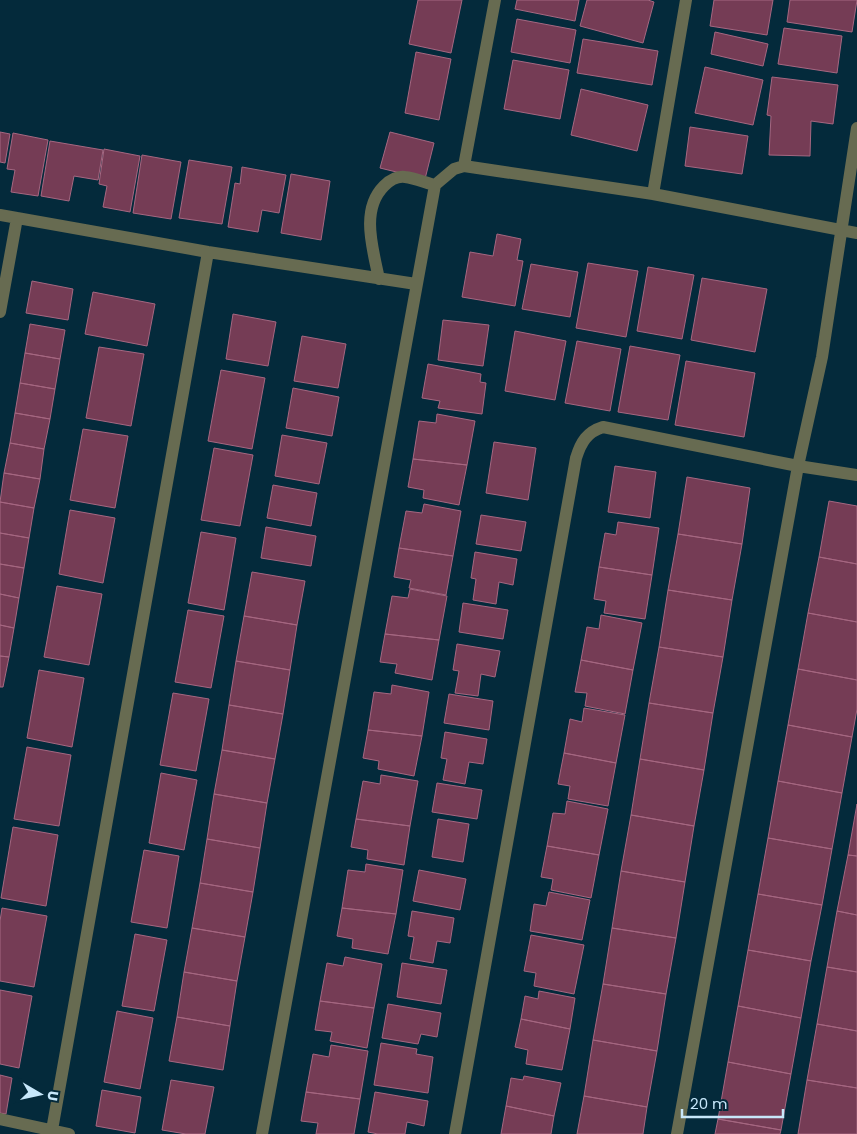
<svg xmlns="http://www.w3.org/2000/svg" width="857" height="1134" font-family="Poppins,sans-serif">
<rect width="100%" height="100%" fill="#042a3b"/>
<!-- building -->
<path fill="#753c55" stroke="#a56781" d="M418,0H462L451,53L409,44Z
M517,0H579L575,21L515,9Z
M587,0H648L654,2L643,43L580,26Z
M714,0H773L767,35L710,26Z
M790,0H857L852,32L787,22Z
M517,19L576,30L570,63L511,52Z
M784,28L842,36L837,73L778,64Z
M715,32L768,44L763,66L711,54Z
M583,39L658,51L652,85L577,73Z
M416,52L451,59L439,120L405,113Z
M513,60L569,70L560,119L504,109Z
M705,67L763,80L753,125L695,113Z
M772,77L838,85L833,124L811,121L810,156L769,155L771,116L767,115Z
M581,89L648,105L637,151L571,135Z
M690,127L748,136L742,174L685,166Z
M0,132L10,134L5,163L0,162Z
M390,132L434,143L425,179L380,168Z
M13,133L48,140L38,196L11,192L15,170L7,169Z
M50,141L103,150L98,180L74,176L69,201L41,196Z
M104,149L140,156L130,212L103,207L107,186L99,184Z
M142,155L181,162L171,219L133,213Z
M189,160L232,167L222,224L179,218Z
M242,167L286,175L279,213L262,210L258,232L228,227L235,183L240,184Z
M291,174L330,181L321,240L281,233Z
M497,234L521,239L517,260L523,261L515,306L462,297L470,252L493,256Z
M588,263L638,271L626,337L576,328Z
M531,264L578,272L570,317L522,309Z
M648,267L694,275L682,339L637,331Z
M702,278L767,289L755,352L691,340Z
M32,281L73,289L68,320L26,313Z
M93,292L155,304L147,346L85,334Z
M233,314L276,322L268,366L226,359Z
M443,320L489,325L483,366L438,360Z
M30,324L65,330L60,359L25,353Z
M515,331L566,341L555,400L505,391Z
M302,336L346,344L338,388L294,381Z
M577,341L621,349L610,411L565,403Z
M630,346L680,355L668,420L618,412Z
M99,347L144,354L131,426L86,418Z
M25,353L60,359L55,389L20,383Z
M686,361L755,373L744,437L675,425Z
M428,364L481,374L480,382L486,383L482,414L438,408L440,401L422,398Z
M221,370L265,378L252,449L208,441Z
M20,383L55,389L50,419L15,413Z
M293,388L339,397L332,436L286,428Z
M15,413L50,419L44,449L10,443Z
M437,414L475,421L467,465L413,459L419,421L436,423Z
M83,429L128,436L115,508L70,500Z
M282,435L327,443L319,484L275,476Z
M494,442L536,448L528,500L486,493Z
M10,443L44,449L40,479L4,473Z
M214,448L253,455L240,526L201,520Z
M413,459L467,465L459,505L423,498L424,490L408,487Z
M615,466L656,472L650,518L608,512Z
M4,473L40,479L34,508L0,502Z
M687,477L750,488L742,544L678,534Z
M273,485L317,493L311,526L267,518Z
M829,501L857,506V564L819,557Z
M0,502L34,508L29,538L0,533Z
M424,504L461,511L453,556L399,548L406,511L422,513Z
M70,510L115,518L103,583L59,574Z
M481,515L526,522L521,551L476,544Z
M618,522L659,528L652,575L599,567L605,533L616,535Z
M266,527L316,536L311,566L261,558Z
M201,532L236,538L224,610L188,603Z
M0,533L29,538L24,568L0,564Z
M678,534L742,544L732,600L668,590Z
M399,548L453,556L446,595L409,588L411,580L394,577Z
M475,552L517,559L513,585L499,582L496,604L473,600L476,579L471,578Z
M819,557L857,564V622L808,613Z
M0,564L24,568L19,598L0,594Z
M599,567L652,575L645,619L604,613L606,601L594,599Z
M252,572L305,581L297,625L244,616Z
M57,586L102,594L89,665L44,657Z
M410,589L447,596L439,640L385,634L392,596L408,598Z
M668,590L732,600L723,657L659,647Z
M0,594L19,598L14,628L0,625Z
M463,603L508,610L503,639L459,632Z
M188,610L224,616L211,688L175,682Z
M808,613L857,622V680L798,669Z
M601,615L642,623L633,670L581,660L587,627L599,629Z
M244,616L297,625L290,670L236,661Z
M0,625L14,628L9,657L0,656Z
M385,634L439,640L432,680L395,673L397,664L380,662Z
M457,644L500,651L495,677L481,674L478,696L455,693L459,671L453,670Z
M659,647L723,657L713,713L649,703Z
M0,656L9,657L3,687H0Z
M581,660L633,670L625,714L585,706L587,693L575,692Z
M236,661L290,670L283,714L229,705Z
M798,669L857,680V709L852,737L788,725Z
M39,670L84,678L72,747L27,738Z
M392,685L429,692L422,736L368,730L374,692L391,694Z
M173,693L209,699L196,771L160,765Z
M449,694L493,701L489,730L444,723Z
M649,703L713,713L704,770L640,759Z
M229,705L283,714L275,759L222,750Z
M584,708L625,715L616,763L564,753L570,719L582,722Z
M788,725L852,737L842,793L778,781Z
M368,730L422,736L414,776L378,769L379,761L363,758Z
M445,732L487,739L483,764L469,762L465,784L443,780L447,759L441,758Z
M27,747L71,755L59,826L14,819Z
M222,750L275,759L267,803L214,794Z
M564,753L616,763L608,806L568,799L570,786L558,784Z
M640,759L704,770L694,826L631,815Z
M161,773L197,780L184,850L149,843Z
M381,775L418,781L410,826L356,819L363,781L380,784Z
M778,781L842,793L832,849L768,838Z
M437,783L482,790L477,819L432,812Z
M214,794L267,803L260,848L207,839Z
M567,801L608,809L599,855L547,846L553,813L565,814Z
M857,804V856L848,855Z
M631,815L694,826L685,882L621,871Z
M356,819L410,826L404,865L367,859L368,850L351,847Z
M438,819L469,824L463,862L432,857Z
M13,827L58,835L46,906L1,898Z
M768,838L832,849L822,905L758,894Z
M207,839L260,848L253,892L200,883Z
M547,846L599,855L591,898L551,890L553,879L541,877Z
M144,850L179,856L167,928L131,922Z
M848,855L857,856V915L837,911Z
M366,864L403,870L396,914L342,908L348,870L365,872Z
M419,870L466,879L460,910L413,901Z
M621,871L685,882L676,938L612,928Z
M200,883L253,892L245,937L192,928Z
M549,892L590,900L582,940L530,931L534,904L546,906Z
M758,894L822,905L811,961L748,950Z
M2,908L47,916L34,987L0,981V921Z
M342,908L396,914L388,954L352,948L353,939L337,936Z
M412,911L454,918L450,943L437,941L433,963L410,959L414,937L408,936Z
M837,911L857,915V972L827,967Z
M192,928L245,937L237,981L184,972Z
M612,928L676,938L666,994L603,984Z
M135,934L167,940L154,1011L122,1006Z
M531,935L584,945L574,994L534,986L536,973L524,971Z
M748,950L811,961L801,1018L738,1006Z
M345,957L382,964L374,1008L320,1001L327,963L343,966Z
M402,963L447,970L441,1004L397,997Z
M827,967L857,972V1031L817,1024Z
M184,972L237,981L230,1026L177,1017Z
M603,984L666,994L657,1051L593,1040Z
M0,990L32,996L19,1068L0,1064Z
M539,991L575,998L570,1029L521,1019L525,996L538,999Z
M320,1001L374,1008L367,1048L330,1041L332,1032L315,1030Z
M388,1004L441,1013L437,1037L421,1034L418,1044L382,1038Z
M738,1006L801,1018L791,1074L728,1062Z
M117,1011L153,1018L140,1089L104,1082Z
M177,1017L230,1026L223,1070L169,1061Z
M521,1019L570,1029L562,1070L526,1064L528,1050L515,1047Z
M817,1024L857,1031V1088L807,1080Z
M593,1040L657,1051L647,1107L584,1096Z
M381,1043L417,1049L416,1054L433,1057L428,1093L374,1085Z
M331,1045L368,1051L360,1099L306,1092L313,1054L329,1057Z
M728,1062L791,1074L781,1130L718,1119Z
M0,1075L12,1078L6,1114L0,1113Z
M524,1076L561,1083L554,1116L506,1106L511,1078L523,1080Z
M171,1080L214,1087L205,1134H186L162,1130Z
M807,1080L857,1088V1134H798Z
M102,1090L141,1097L135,1133L96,1126Z
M306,1092L360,1099L354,1134H316L318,1123L301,1121Z
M375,1092L428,1101L424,1126L407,1122L405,1134H378L368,1132Z
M584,1096L647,1107L643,1134H577Z
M506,1106L554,1116L551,1134H501Z
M718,1119L781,1130L780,1134H715Z"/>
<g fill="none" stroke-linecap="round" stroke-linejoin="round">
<!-- minor -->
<path stroke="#676b51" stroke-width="12" d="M464,166L495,0
M653,194L686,0
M0,215L208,252L416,284
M379,279C373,249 360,210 384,186C389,181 397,176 405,177C415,178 426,183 435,185
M0,312L17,218
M0,1119L69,1134
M52,1130L208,252
M262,1134L435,185L454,169L464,166L653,194L857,233
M455,1134L576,458C581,442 587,432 603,427L798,466L857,475
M677,1134L798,466L822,357L857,128"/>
</g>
<!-- north arrow -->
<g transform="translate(40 1094) rotate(99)" stroke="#042a3b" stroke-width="4" paint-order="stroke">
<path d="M0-4L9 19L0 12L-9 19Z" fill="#c7e7fa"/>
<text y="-8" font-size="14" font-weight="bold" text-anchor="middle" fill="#c7e7fa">U</text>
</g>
<!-- scale -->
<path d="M682 1109v8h101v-8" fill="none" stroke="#c7e7fa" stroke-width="2.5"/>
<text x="690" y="1109" font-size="15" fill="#c7e7fa" stroke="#042a3b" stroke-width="4" paint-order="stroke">20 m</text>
</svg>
